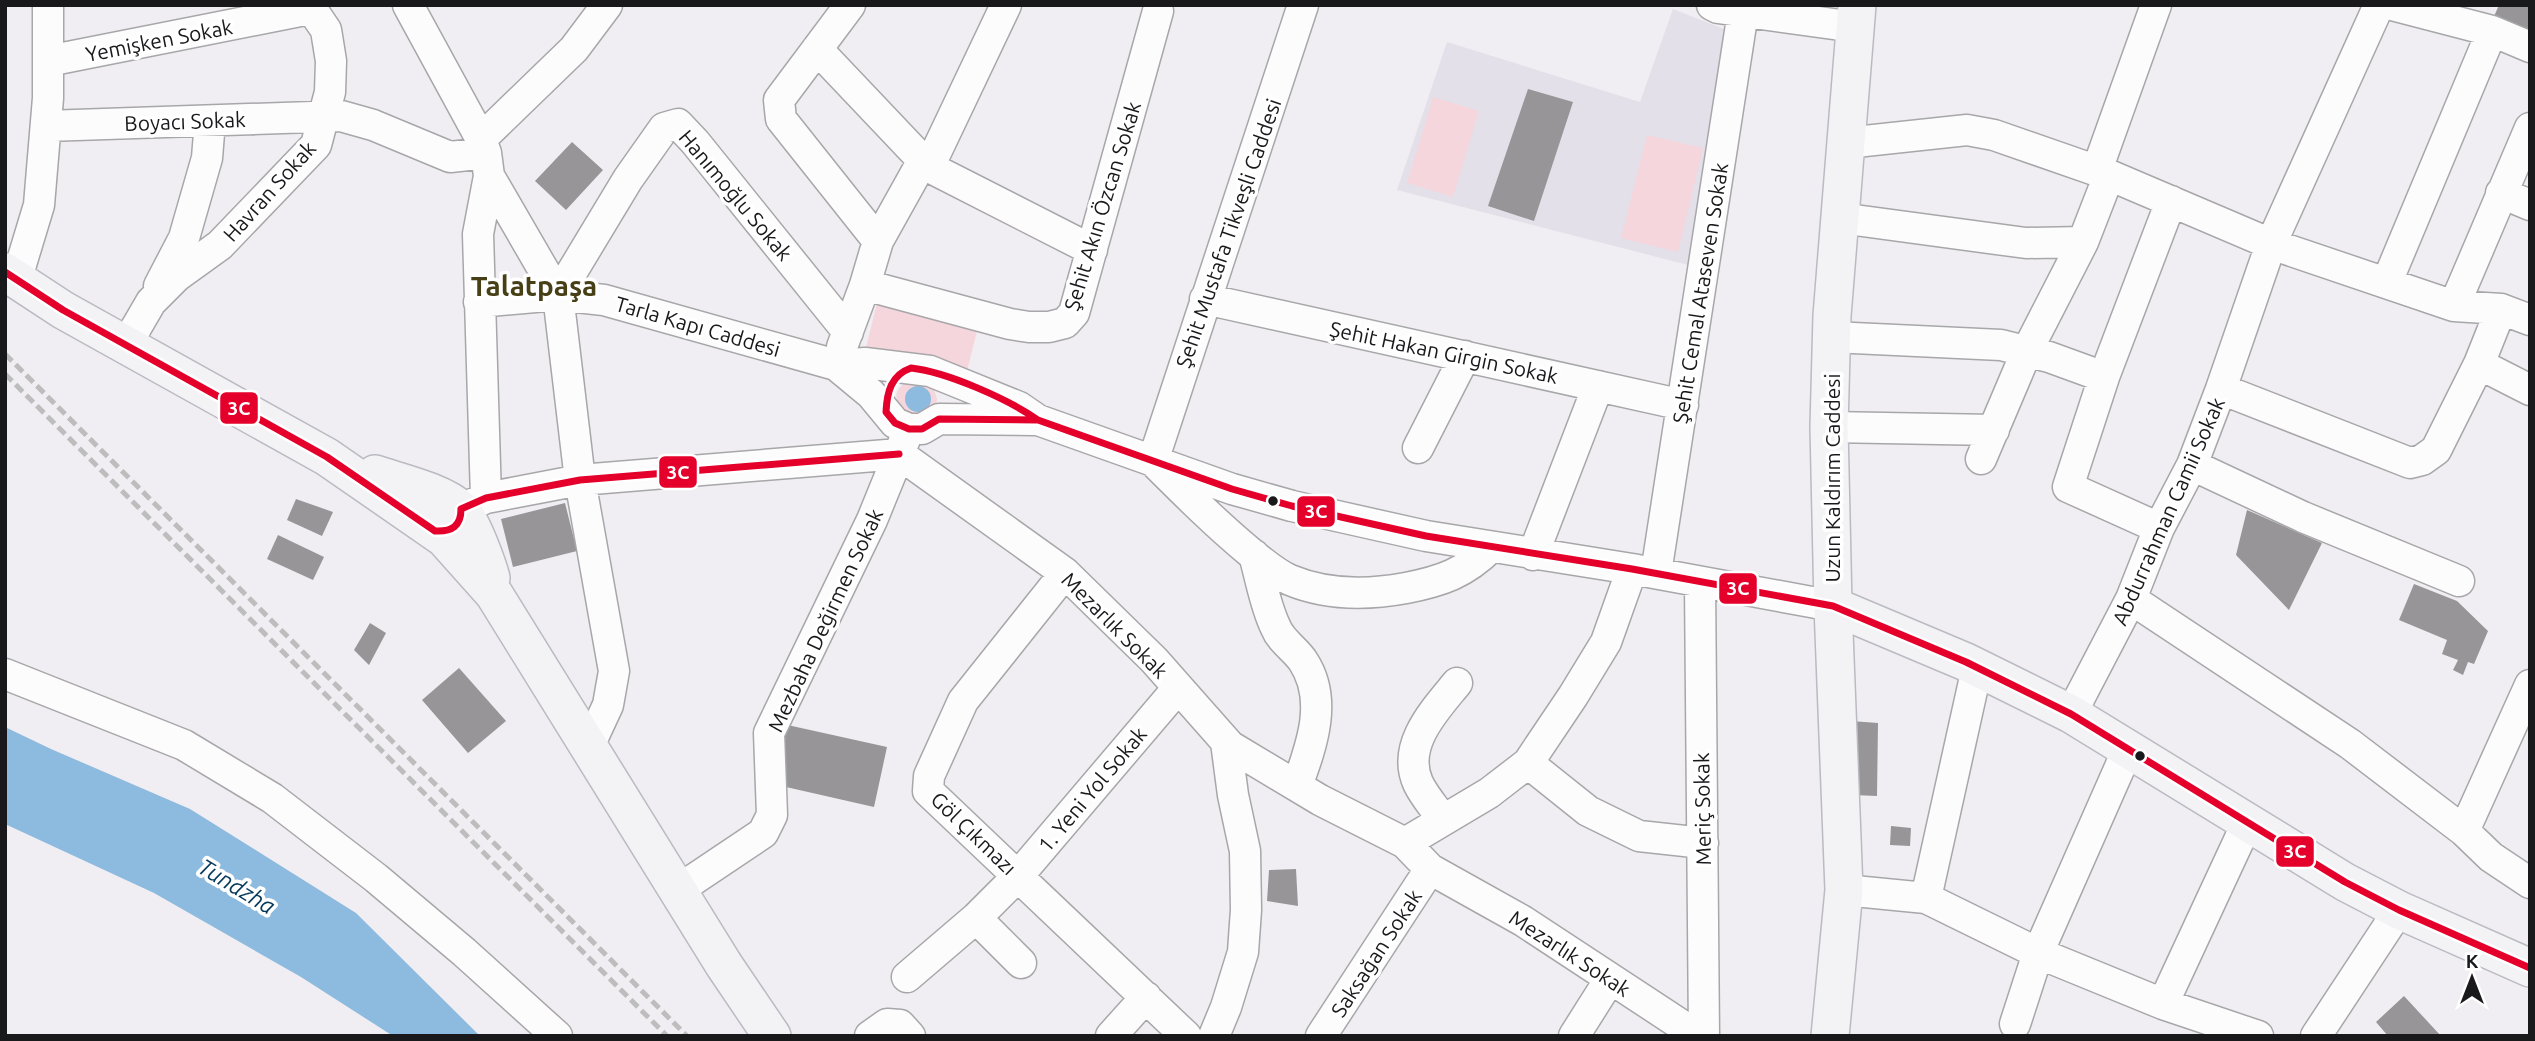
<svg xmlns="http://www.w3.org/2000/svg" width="2535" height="1041" font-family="Ubuntu,sans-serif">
<rect width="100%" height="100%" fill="#f0eef2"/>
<!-- built -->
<path fill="#e4e0e9" d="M1673,9L1729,31L1688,265L1397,190L1447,42L1640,102Z"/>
<!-- green -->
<path fill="#f4d6dc" d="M1433,97L1479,111L1453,197L1407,183Z
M1647,135L1703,148L1678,252L1621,238Z
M877,303L979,323L967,371L935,361L866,347Z
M910,380L933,387L937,399L936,406L914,419C898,407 886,393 910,380Z"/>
<!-- water -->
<path fill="#8dbadf" d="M905 399a13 13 0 1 1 26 0a13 13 0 1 1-26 0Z
M5,727L51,749L190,809L356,913L480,1036H393L301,977L154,893L5,824Z"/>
<!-- building -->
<path fill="#979597" d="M2499,5H2530V38L2492,21Z
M1528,89L1573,102L1534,221L1488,206Z
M572,142L603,170L566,210L535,181Z
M296,499L333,512L322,536L287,520Z
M565,503L577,551L513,567L501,519Z
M2247,510L2322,543L2289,610L2236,555Z
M278,535L324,557L313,580L267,559Z
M2414,584L2457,601L2488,631L2474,664L2468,662L2463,675L2453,670L2458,660L2442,654L2447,640L2399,620Z
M370,623L386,633L369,665L354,650Z
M459,668L506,721L468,753L422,700Z
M1851,721L1878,723L1877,796L1853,795Z
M783,724L887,747L874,807L786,787Z
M1891,826L1911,828L1910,846L1890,845Z
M1296,869L1298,906L1267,901L1269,870Z
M2404,996L2441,1036H2388L2376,1022Z"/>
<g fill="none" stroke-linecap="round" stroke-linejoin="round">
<!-- minor casing -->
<g stroke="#a7a6a9" stroke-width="33">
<path id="minor" d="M408,5L481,139L486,153L489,176L558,295L580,480L614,671L608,705L589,746
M850,5L779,100L781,119L878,241
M1303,5L1153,461C1185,493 1216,524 1251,553C1262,562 1276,574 1290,580C1326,595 1368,595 1406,588C1442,581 1465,573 1491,547
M1712,5L1718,8L1855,27
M2392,5L2492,31L2530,47
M817,49L929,167L1092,250
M48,61L310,9
M46,126L341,116L373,125L450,157L486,153
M481,139L574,49L607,5
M1846,143L1967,130L1994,135L2109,175L2271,244L2454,306L2501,309L2530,320
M929,167L1006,5
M2097,170L2156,5
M2501,193L2530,205
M1840,218L2026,243L2083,242L2109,175
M16,281L39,205L48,98V5
M2387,282L2492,31
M865,285L1010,324L1029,327H1049L1065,323L1074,313L1158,11
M159,286L184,238L207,158L210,121
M558,295L628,179L664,128L678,124L695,142L848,332
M1205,299L1683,405
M479,302L558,295L604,300L836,365L871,394L895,423L909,429H922L939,419L1034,420
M2454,306L2530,128
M1832,337L2001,345L2049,357L2104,377
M126,345L151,302L177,276L220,245L316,145L330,92L331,61L326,30L309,5
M842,347L865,285L878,241L922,162
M2479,364L2530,390
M836,365L865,363L930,371L1019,407L1038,420L1232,489L1292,506L1426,536L1632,569L1833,606
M2221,389L2271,244L2379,5
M1829,427L1994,430
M1418,448L1465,356
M1981,459L2026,353L2083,242
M2192,465L2303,517L2459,581
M486,498L478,234L489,176
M461,509L486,498L580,480L899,454L1065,573L1154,660L1230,746L1320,800L1405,843L1430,869L1523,921L1698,1036
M2159,528L2068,487L2104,377L2171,201
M1254,555C1261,579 1265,606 1276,628C1281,641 1296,650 1303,661C1329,700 1311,747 1297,786
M1533,555L1598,386
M1065,573L963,701L929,776L928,791L1186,1036
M1656,573L1743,12
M1700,583L1704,1036
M2131,599L2350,744L2464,831
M5,674L184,745L272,798L376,878L464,952L557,1036
M2530,685L2464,831L2491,857L2530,883
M2071,714L2131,599L2159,528L2192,465L2221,389L2410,463L2422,460L2436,450L2479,364L2501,309
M1528,763L1588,811L1639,836L1703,843
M1443,820C1435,808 1424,796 1418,783C1401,745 1435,710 1457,683
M1405,843L1489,793L1528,763L1573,696L1606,642L1632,569
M678,890L763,833L772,815L769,733L872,520L905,439
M1844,890L1926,898L2038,953L2163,1004L2258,1036
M1926,898L1977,668
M976,918L1021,963
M907,977L976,918L1018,876L1178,688
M2163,1004L2248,821
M2015,1024L2038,953L2128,749
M870,1036L887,1024L900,1025L910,1036
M1111,1036L1146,997
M1214,1036L1226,1007L1243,952L1246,910L1245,851L1233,795L1226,742
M1321,1036L1430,869
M1574,1036L1610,979
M2316,1036L2399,910"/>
</g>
<!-- major casing -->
<g stroke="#babac2" stroke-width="40">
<path id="major" d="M5,272L63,310L327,457L444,538L494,594L724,965L772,1036
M375,474C398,482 443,492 460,509C471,519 487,563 491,578
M1833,606L1966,662L2071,714L2345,882L2399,910L2530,968
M1830,1036L1844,890L1833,606L1829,427L1832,316L1857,5"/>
</g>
<!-- minor -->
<use href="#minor" stroke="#fdfcfd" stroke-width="30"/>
<!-- major -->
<use href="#major" stroke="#f3f3f6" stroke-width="37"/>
<!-- rail -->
<path stroke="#bdbdbd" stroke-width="5" stroke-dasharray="10 5" stroke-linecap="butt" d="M5,354L687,1036
M5,374L667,1036"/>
<!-- bus-1 casing -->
<g stroke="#fff" stroke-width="12">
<path id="bus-1" d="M5,272L63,310L327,457L435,531C452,532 461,526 461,509
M911,368C947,372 1008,399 1038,420L939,419L922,429H909L895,423L886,412C887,392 891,375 911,368Z
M1038,420L1232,489L1292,506L1426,536L1632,569L1833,606L1966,662
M461,509L486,498L580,480L899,454
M1966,662L2071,714
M1966,662L2071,714
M2071,714L2345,882L2399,910L2530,968"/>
</g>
<!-- bus-1 -->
<use href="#bus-1" stroke="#e4002b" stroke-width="7"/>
</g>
<!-- markers -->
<g fill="#19181b" stroke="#fff" stroke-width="2.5">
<circle cx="1273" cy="501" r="6"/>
<circle cx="2140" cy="756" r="6"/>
</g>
<g text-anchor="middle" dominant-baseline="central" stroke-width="7" stroke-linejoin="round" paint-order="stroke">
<!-- street labels -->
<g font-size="21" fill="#19181b" stroke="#fff">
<text transform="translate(159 40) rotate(-11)">Yemişken Sokak</text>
<text transform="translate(185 121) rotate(-2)">Boyacı Sokak</text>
<text transform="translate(269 191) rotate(-48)">Havran Sokak</text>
<text transform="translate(736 195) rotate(50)">Hanımoğlu Sokak</text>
<text transform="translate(1102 206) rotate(-73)">Şehit Akın Özcan Sokak</text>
<text transform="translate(1228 233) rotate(-71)">Şehit Mustafa Tikveşli Caddesi</text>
<text transform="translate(1700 293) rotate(-81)">Şehit Cemal Ataseven Sokak</text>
<text transform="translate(698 326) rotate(16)">Tarla Kapı Caddesi</text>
<text transform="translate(1444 352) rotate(12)">Şehit Hakan Girgin Sokak</text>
<text transform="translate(1832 478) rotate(-90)">Uzun Kaldırım Caddesi</text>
<text transform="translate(2168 511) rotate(-66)">Abdurrahman Camii Sokak</text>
<text transform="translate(825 620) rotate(-65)">Mezbaha Değirmen Sokak</text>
<text transform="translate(1115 625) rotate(45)">Mezarlık Sokak</text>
<text transform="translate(1092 789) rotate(-50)">1. Yeni Yol Sokak</text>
<text transform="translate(1702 809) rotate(-91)">Meriç Sokak</text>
<text transform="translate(974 833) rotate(44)">Göl Çıkmazı</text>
<text transform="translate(1376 953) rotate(-57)">Saksağan Sokak</text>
<text transform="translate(1570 953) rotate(33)">Mezarlık Sokak</text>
</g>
<!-- water labels -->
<g font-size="23" font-style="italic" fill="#04395c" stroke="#fff">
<text transform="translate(237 886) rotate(31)">Tundzha</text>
</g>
<!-- district labels -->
<g font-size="28" font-weight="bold" fill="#474017" stroke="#fff">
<text x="534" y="285">Talatpaşa</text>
</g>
</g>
<g stroke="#fff" stroke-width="2.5">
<rect x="219" y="391" width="40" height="34" rx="7" fill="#e4002b"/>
<rect x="658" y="455" width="40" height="34" rx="7" fill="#e4002b"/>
<rect x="1296" y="495" width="40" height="33" rx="7" fill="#e4002b"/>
<rect x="1718" y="572" width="40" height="33" rx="7" fill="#e4002b"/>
<rect x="2275" y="835" width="40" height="33" rx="7" fill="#e4002b"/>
</g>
<g font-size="19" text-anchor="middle" font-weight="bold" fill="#fff">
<text x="239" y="415">3C</text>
<text x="678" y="479">3C</text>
<text x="1316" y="518">3C</text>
<text x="1738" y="595">3C</text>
<text x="2295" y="858">3C</text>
</g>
<!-- border -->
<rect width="2535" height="1041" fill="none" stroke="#19181b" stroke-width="14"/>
<!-- north arrow -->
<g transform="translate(2472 978)" stroke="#ffffff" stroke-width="5" paint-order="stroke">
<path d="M0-5L12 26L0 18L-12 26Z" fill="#19181b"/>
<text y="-10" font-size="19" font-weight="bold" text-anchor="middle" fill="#19181b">K</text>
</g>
</svg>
